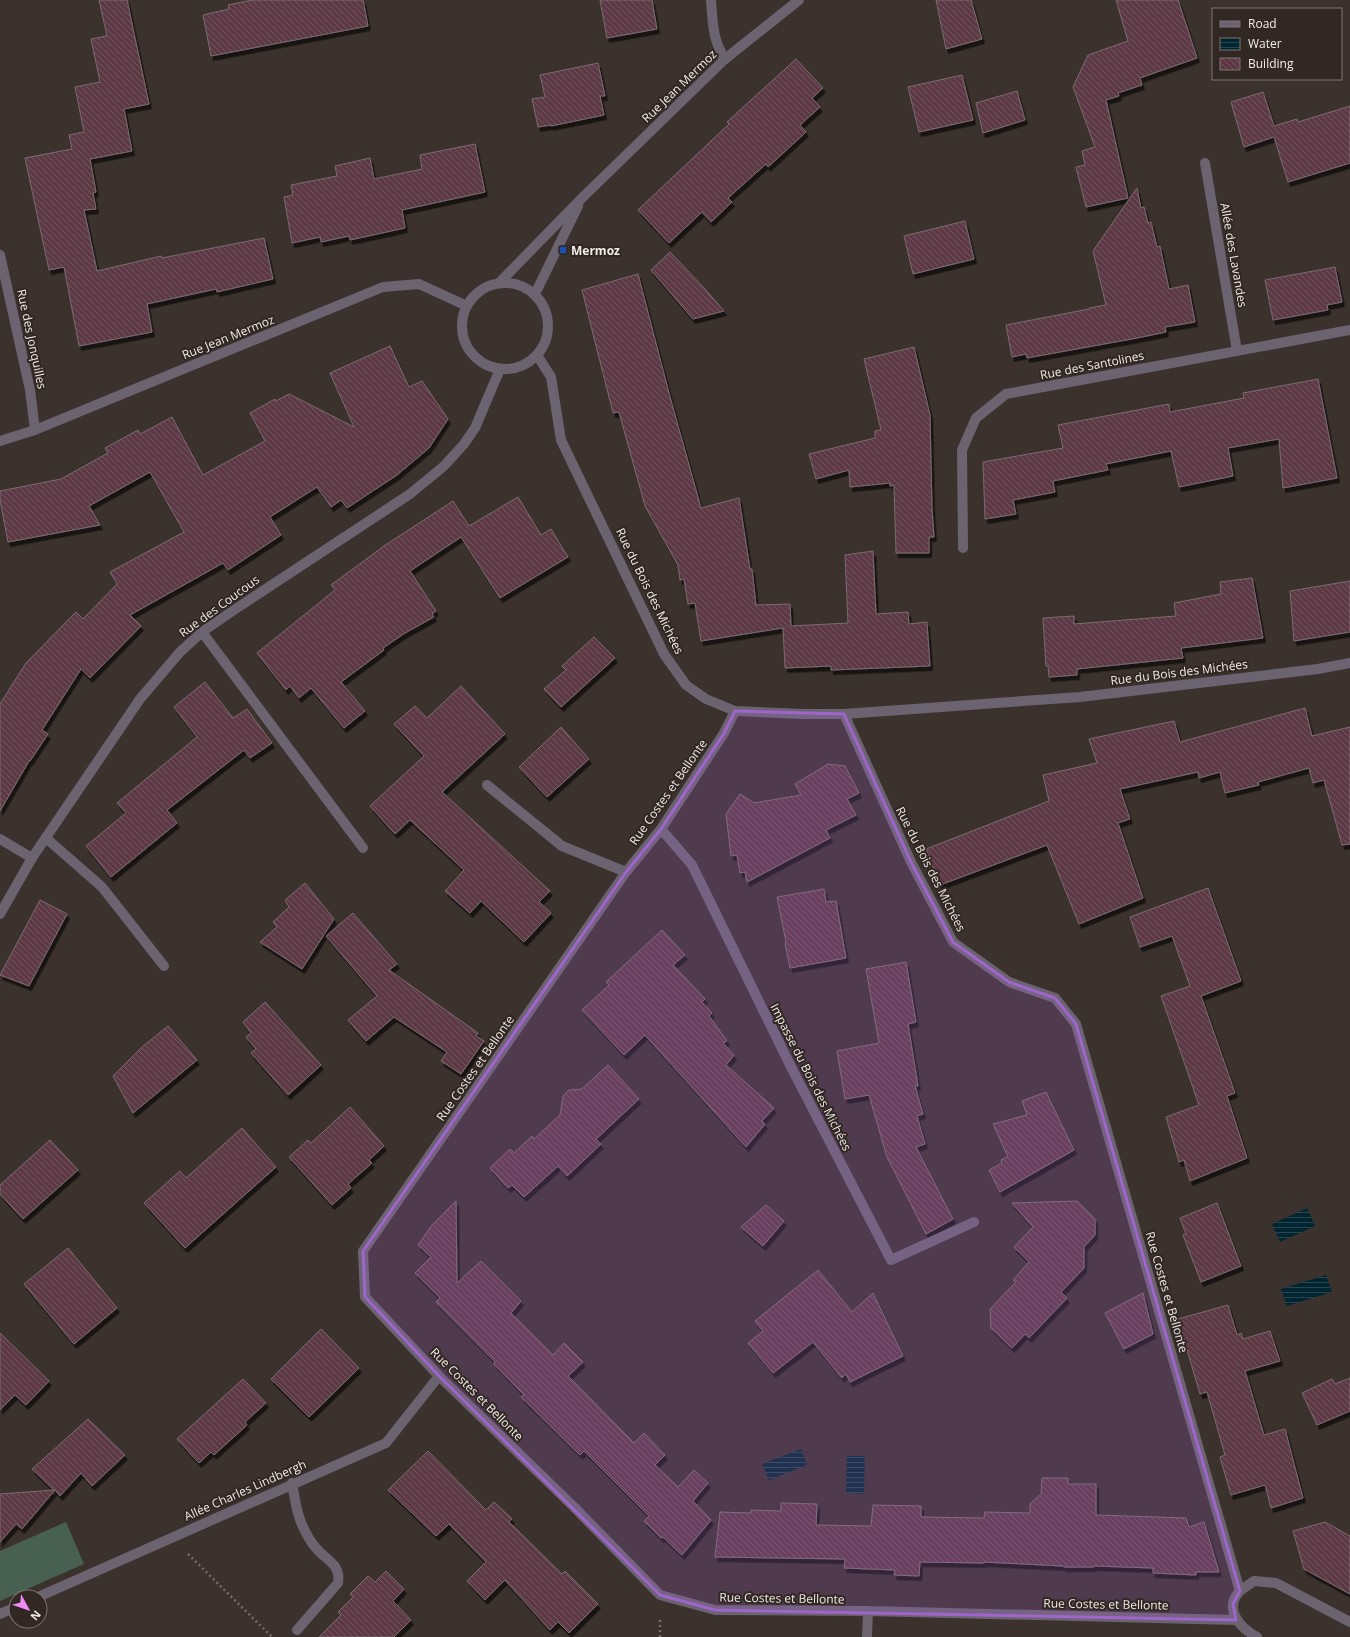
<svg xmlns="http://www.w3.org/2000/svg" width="1350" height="1637" font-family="'Open Sans',sans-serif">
<defs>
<pattern id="water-rules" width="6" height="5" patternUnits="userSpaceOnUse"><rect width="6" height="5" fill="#022631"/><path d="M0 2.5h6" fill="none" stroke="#27464f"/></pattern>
<pattern id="building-back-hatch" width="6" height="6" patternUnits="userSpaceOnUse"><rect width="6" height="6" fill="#5d3844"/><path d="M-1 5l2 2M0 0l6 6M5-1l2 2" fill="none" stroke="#75555f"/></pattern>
<filter id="shadow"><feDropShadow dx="2.5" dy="4.5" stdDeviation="0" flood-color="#0009"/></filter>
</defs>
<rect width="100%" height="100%" fill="#3b312d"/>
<!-- grass -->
<path fill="#486052" d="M66,1522L84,1564L0,1601V1551Z"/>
<!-- water -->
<path fill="url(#water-rules)" d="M1307,1208L1315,1226L1280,1242L1272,1224Z
M1326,1275L1332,1292L1287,1306L1281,1289Z
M801,1449L807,1465L769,1480L762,1464Z
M847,1456H865L864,1494L846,1493Z"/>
<!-- building -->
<path fill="url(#building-back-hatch)" stroke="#796d70" filter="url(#shadow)" d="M99,0H127L149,104L124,109L132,151L90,159L96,192L93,193L96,209L84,210L97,271L161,256L162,258L264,238L273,279L217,292L216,289L147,304L152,332L79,346L64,267L49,270L25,158L72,149L69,135L84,132L75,87L100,82L91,39L107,36Z
M252,0H363L368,26L211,56L203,15L229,9L228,5Z
M600,0H652L657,29L607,38Z
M936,0H971L982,39L946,49Z
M1116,0H1178L1197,58L1140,78L1142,85L1118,93L1119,96L1106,100L1128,198L1086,207L1076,167L1085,165L1082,151L1095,147L1073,87L1088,55L1128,41Z
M796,59L823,88L812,98L820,107L800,125L806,132L768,167L766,164L728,198L732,202L711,222L702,212L669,243L638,210L729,124L727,122Z
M598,63L605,96H600L604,115L551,126V125L538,127L532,99L545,97L540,75Z
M962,75L973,120L919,132L908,87Z
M1017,91L1025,120L983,133L976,103Z
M1263,92L1274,126L1297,119L1298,122L1350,106V163L1288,182L1274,137L1244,147L1231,102Z
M475,144L485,192L402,210L405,228L350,240L349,236L321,242L320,237L292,243L284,197L293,195L291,185L337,176L335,166L370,158L374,179L422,169L420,155Z
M1137,188L1141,208L1144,207L1148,223L1151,222L1157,247L1160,246L1169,289L1188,285L1195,322L1165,327L1166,332L1137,338L1027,358L1026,354L1012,357L1006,325L1089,309V308L1106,305L1093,251Z
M965,221L974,259L913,274L904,236Z
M670,252L706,290L724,311L693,319L651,270Z
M1335,267L1342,302L1327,305L1328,310L1273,320L1265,280Z
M638,274L670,397L701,508L739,498L750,569H752L756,605L790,604L791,626L848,623L845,555L873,551L876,614L908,612L909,624L927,622L930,666L831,670V666L785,668L783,628L701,641L695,603L688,604L684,579L680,580L678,565L645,506L619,412L613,413L582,290Z
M390,346L409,387L422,381L448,419L429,448L397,475L347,508L341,500L331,507L317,487L270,517L281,535L228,570L223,563L130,615L141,626L90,678L81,669L42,730L48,734L30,761H29L0,811V704L26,663L76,612L83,619L117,584L110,572L184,532L150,472L89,506L100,525L8,542L0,500V491L61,479L108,453L105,448L138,430L140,434L172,417L203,475L265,441L250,413L275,399L276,401L289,394L354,427L330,373Z
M914,347L930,415L932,508L934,537H929V553H896L894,485L890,486V483L850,487L849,470L816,479L809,454L875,438V431L881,430L864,359Z
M1318,379L1337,478L1283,488L1279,439L1228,448L1233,476L1179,487L1171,451L1106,464L1108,470L1053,481L1055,492L1013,500L1016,514L985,519L983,462L1063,448L1058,425L1169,404L1170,412L1244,398L1243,393Z
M518,497L541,535L551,529L568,557L500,598L461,537L410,571L436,611L432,614L434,617L405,633L383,648L384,650L341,682L365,711L344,728L311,688L299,698L290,686L286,690L257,653L335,590L331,585L384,546L453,501L469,526Z
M1252,578L1263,638L1181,648L1183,658L1077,669V675L1049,677L1048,666H1046L1043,618L1074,616V624L1176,616L1174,603L1221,594L1220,582Z
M1350,581V632L1294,641L1290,591Z
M594,637L615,658L561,707L544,689L566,670L562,666Z
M205,682L233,718L247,709L272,743L250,758L244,750L167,810L177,823L111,877L86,846L126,813L117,803L197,737L174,707Z
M461,686L505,734L442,792L550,891L539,902L551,913L524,942L481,901L470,913L445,891L464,870L410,820L395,834L370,806L424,756L394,724L415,706L427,718Z
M1305,708L1312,736L1350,727V844L1342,845L1324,780L1313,783L1309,768L1258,782L1259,785L1225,793L1220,772L1199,778L1198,772L1120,789L1130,819L1118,823L1143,898L1079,924L1047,845L940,885L926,849L1049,801L1043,775L1097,763L1089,739L1174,721L1180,742Z
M561,727L589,759L547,797L519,767Z
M828,764L845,766L859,793L847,799L856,815L826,830L830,838L747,882L745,872L740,873L737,855L731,856L726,814L740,794L754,803L801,795L795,784Z
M305,883L334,919L302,969L260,942L277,927L273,922L289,907L285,900Z
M1208,888L1241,981L1201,996L1235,1093L1227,1096L1247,1158L1190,1181L1184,1160L1179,1162L1166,1117L1199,1105L1161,996L1190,986L1172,936L1140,947L1130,917Z
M824,889L826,902L836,901L846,958L790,968L785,943L786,942L777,897Z
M40,900L67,914L29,986L0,975Z
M353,913L397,964L389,970L478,1033L476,1036L484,1041L461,1074L441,1061L447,1052L394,1017L366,1041L348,1020L377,996L326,936Z
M662,930L685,955L673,965L705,999L702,1002L712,1013L709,1016L727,1041L723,1043L734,1055L726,1065L774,1108L762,1121L765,1124L746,1147L645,1035L624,1055L582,1010L609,985L606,982Z
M906,962L916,1022L908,1024L918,1086H915L923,1114L917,1116L925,1144L916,1147L953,1219L926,1234L887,1157L869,1095L845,1099L837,1051L879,1043L866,969Z
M265,1002L321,1065L288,1095L251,1053L256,1049L246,1037L251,1033L243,1022Z
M168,1026L197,1060L133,1113L113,1076L142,1047Z
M608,1065L639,1099L596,1139L601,1144L567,1176L558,1166L524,1197L512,1185L508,1188L490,1168L510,1149L514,1153L532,1136L534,1139L560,1115L563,1096L569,1090L582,1089Z
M1046,1092L1074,1150L1000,1192L989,1170L1002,1163L1001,1160L1008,1157L993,1124L1027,1115L1022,1101Z
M350,1107L384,1146L369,1160L372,1163L348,1184L351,1188L332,1205L289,1157L308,1140L311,1143Z
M242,1128L276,1167L185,1248L144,1203L180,1171L186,1178Z
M50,1140L78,1170L23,1219L0,1194V1185Z
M456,1201L457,1283L481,1261L521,1301L511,1313L553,1355L564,1343L583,1362L568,1376L634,1443L644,1433L665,1455L655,1465L678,1487L694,1470L708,1483L693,1501L711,1520L682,1555L663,1537L661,1538L644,1521L649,1516L584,1451L580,1455L521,1397L524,1395L494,1364L495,1362L436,1302L440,1298L415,1273L431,1257L418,1245L432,1225Z
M1077,1201L1095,1219V1235L1084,1247V1268L1061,1292L1067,1298L1029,1338L1025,1334L1012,1348L991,1328L990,1309L1016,1282L1013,1280L1029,1262L1014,1247L1033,1227L1012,1203Z
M1217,1203L1241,1266L1201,1282L1183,1235L1186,1234L1180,1218Z
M766,1205L784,1221L763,1246L741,1227Z
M68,1248L117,1308L74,1344L24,1284Z
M818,1270L852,1312L873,1293L903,1356L850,1382L846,1374L842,1378L813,1342L773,1373L748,1343L763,1331L755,1321Z
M1143,1293L1153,1334L1124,1349L1105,1313Z
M1228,1305L1237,1335L1241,1333L1243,1339L1270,1331L1280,1361L1245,1371L1264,1435L1285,1429L1303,1498L1271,1508L1265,1485L1231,1495L1220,1457L1225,1455L1207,1392L1200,1394L1178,1319Z
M321,1329L359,1368L309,1417L271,1379Z
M0,1333L49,1381L26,1405L15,1395L0,1410Z
M1350,1378V1411L1317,1425L1302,1393L1332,1379L1335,1384Z
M243,1379L266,1403L245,1422L247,1425L214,1455L211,1452L199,1463L177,1439Z
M88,1419L125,1455L92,1486L81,1473L60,1496L55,1490L22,1529L16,1524L0,1542V1494L54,1490L32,1469Z
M428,1451L486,1510L494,1502L512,1519L509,1522L562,1574L565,1571L598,1604L569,1633L558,1622L550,1630L505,1580L485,1600L467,1581L486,1562L449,1524L436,1536L388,1490Z
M1042,1478H1068V1484H1096V1515L1186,1518L1189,1527L1204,1522L1219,1572H1196V1575L1153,1573V1568L1094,1566V1567H1064L1063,1566L984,1562V1563L920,1562L919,1576L894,1575L895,1570L844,1568L845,1559L715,1557L720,1512L751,1513V1510L781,1511V1503L817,1504L816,1525L871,1526L873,1505L921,1506V1517L984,1518L985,1512L1030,1513V1504L1041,1494Z
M1325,1522L1350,1536V1594L1304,1569L1293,1531Z
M386,1571L404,1589L393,1601L411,1620L394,1637H319L341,1615L338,1612L353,1597L350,1594L368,1576L375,1582Z"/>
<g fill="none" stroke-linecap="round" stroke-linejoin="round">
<!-- path -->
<path stroke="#766d69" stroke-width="2.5" stroke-dasharray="2 3" stroke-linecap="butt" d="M188,1554L272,1637
M660,1637V1618"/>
<!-- service -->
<path stroke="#6c6371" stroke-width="10" d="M202,632L363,848
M46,838L102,887L164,966
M292,1483C295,1499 297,1517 305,1531C308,1537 312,1544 317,1549C327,1561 341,1564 338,1583L297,1630"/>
<!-- minor -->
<path stroke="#6c6371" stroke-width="10" d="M711,0C713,23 712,39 725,59
M1205,163L1237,351
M0,255L30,390L35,430
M537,355L551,377L561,440L664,654L686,685L706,699L735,711L804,714H844L1080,697L1318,669L1350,663
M963,548L962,450L976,418L1006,394L1350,330
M735,711L724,733L661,829L626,872L363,1251L365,1297L439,1376L574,1507L660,1595L715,1610L868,1611L1236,1620
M844,714L911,862L953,942L1009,982L1055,998L1076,1024L1240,1591
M487,785L562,846L626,872
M661,829L692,865L791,1067L891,1260L974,1222
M0,839L32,858
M38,1597L386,1443L439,1376
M0,1614L16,1607
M867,1637L868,1611
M1257,1637C1240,1628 1222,1608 1241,1590C1245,1587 1250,1584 1254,1581L1276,1583L1350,1622"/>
<!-- tertiary -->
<path stroke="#6c6371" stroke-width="10" d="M462 326a43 43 0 1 1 86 0a43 43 0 1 1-86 0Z
M499,283L583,197L725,59L799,0
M535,294L578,206
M0,441L35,430L383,287L419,284L467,306
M0,914L32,858L140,699L180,652L202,632L237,608L410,494L444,466L464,444L475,428L500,369"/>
</g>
<!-- marked area -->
<path fill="#9e65cb" fill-opacity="0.2" stroke="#9e65cb" stroke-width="3" stroke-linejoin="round" d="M735,711L844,714L911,862L953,942L1009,982L1055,998L1076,1024L1240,1591L1233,1604L1236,1620L715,1610L660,1595L439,1376L365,1297L363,1251L626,872L661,829L724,733Z"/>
<!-- markers -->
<rect fill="#1a4fb4" stroke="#312723" stroke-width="1.5" x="559" y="246" width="8" height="8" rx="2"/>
<g text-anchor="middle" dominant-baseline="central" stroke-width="4" stroke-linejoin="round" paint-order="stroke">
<!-- street labels -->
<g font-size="12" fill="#f1ebe7" stroke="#312723">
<text transform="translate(679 86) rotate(-44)">Rue Jean Mermoz</text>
<text transform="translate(1234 255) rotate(80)">Allée des Lavandes</text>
<text transform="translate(228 337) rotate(-22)">Rue Jean Mermoz</text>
<text transform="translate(32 339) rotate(78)">Rue des Jonquilles</text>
<text transform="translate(1092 365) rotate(-11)">Rue des Santolines</text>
<text transform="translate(650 591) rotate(64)">Rue du Bois des Michées</text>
<text transform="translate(219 606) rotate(-36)">Rue des Coucous</text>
<text transform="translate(1179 672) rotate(-7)">Rue du Bois des Michées</text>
<text transform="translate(668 792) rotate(-55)">Rue Costes et Bellonte</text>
<text transform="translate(931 869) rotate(63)">Rue du Bois des Michées</text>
<text transform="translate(475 1068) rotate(-55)">Rue Costes et Bellonte</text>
<text transform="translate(811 1077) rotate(63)">Impasse du Bois des Michées</text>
<text transform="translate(1167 1292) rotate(74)">Rue Costes et Bellonte</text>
<text transform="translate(477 1394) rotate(45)">Rue Costes et Bellonte</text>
<text transform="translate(245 1490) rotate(-24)">Allée Charles Lindbergh</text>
<text transform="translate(782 1598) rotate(1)">Rue Costes et Bellonte</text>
<text transform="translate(1106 1604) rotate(1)">Rue Costes et Bellonte</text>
</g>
<!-- poi labels -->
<g font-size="12" font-weight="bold" fill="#f1ebe7" stroke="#312723" text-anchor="start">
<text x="571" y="250">Mermoz</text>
</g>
</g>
<!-- legend -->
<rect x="1212" y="8" width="130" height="72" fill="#312723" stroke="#7e7571"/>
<rect x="1220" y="21" width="20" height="6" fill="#6c6371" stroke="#7e7571"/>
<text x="1248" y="28" font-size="12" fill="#f1ebe7">Road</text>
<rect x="1220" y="38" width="20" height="12" fill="url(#water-rules)" stroke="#7e7571"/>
<text x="1248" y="48" font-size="12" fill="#f1ebe7">Water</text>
<rect x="1220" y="58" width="20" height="12" fill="url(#building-back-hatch)" stroke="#7e7571"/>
<text x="1248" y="68" font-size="12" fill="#f1ebe7">Building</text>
<!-- north arrow -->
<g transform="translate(28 1609) rotate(130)"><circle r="19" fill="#312723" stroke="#7e7571"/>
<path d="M0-3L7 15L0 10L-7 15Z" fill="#f08bf5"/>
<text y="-6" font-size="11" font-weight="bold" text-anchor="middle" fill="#f1ebe7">N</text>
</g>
</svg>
